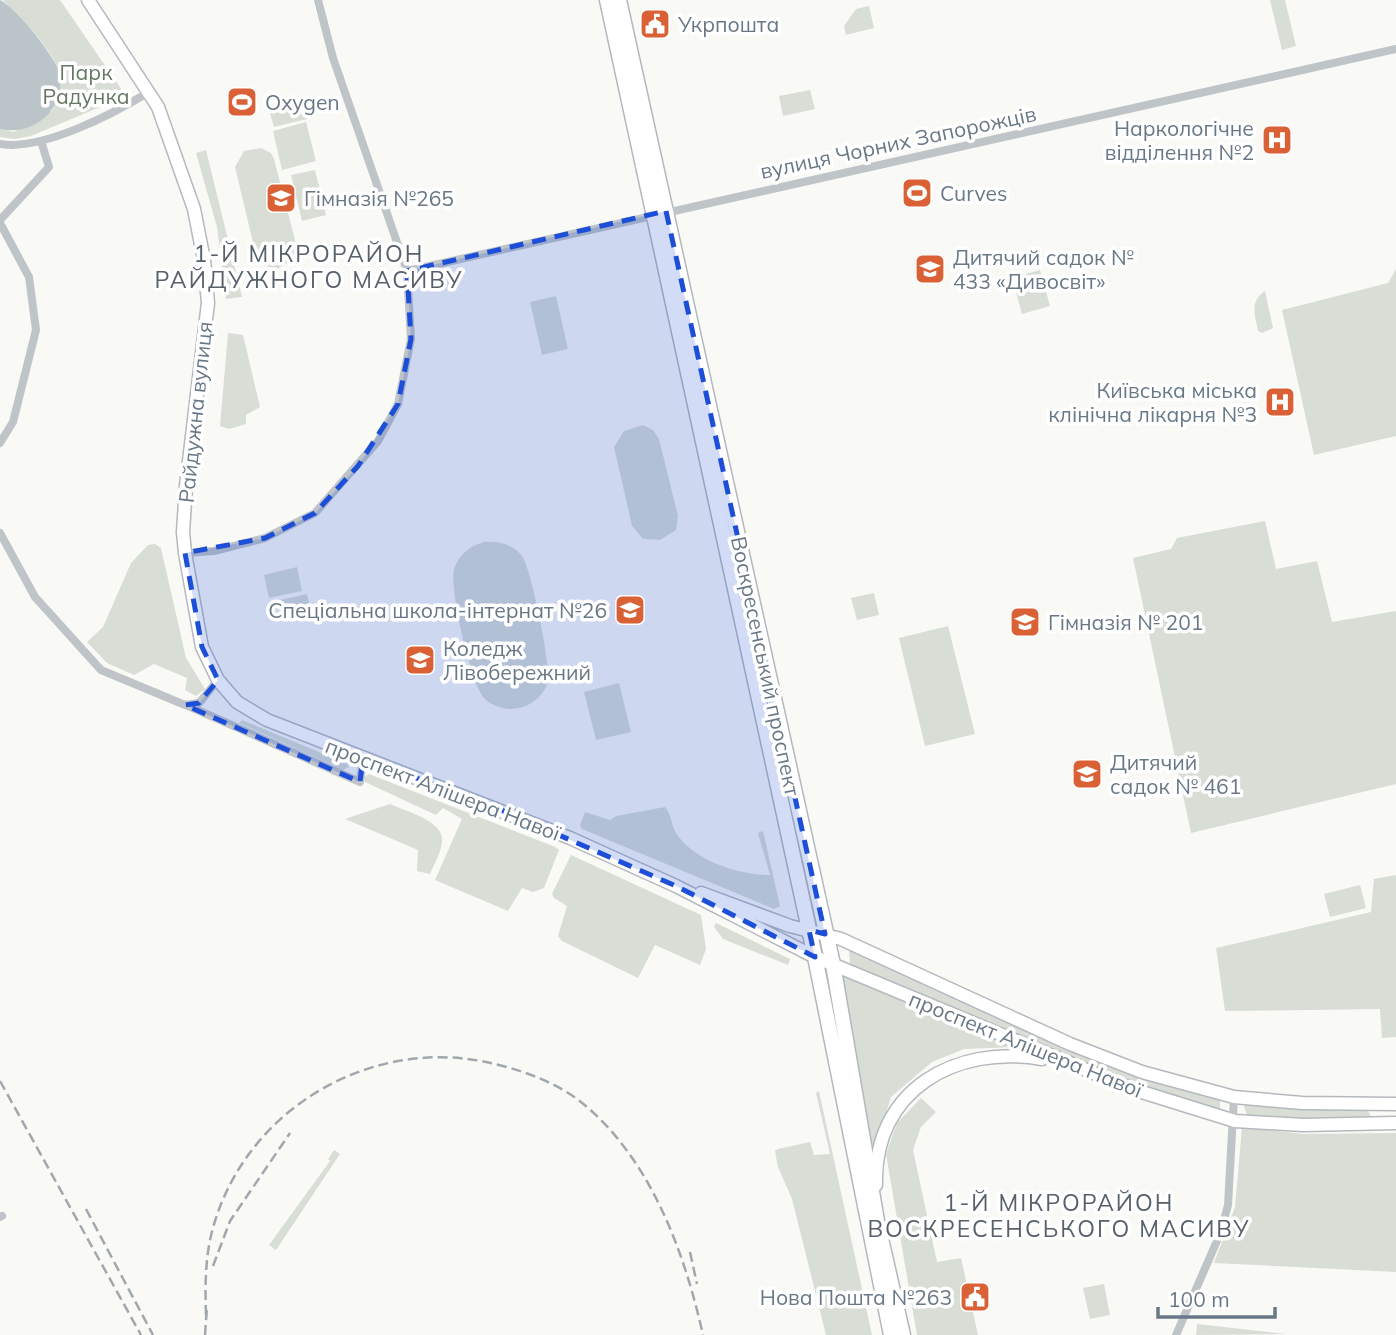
<svg xmlns="http://www.w3.org/2000/svg" width="1396" height="1335" font-family="Mulish,sans-serif">
<rect width="100%" height="100%" fill="#f9f9f6"/>
<!-- green -->
<path fill="#d8ddd6" d="M3,0H60L126,96L31,136L15,139L0,137V129L14,132L53,110C57,98 62,84 59,72C53,49 19,17 3,0Z
M1270,0H1285L1296,46L1282,50Z
M869,6L874,28L846,35L844,26L856,9Z
M810,90L815,109L783,116L779,96Z
M303,105L307,119L274,127L270,113Z
M306,122L316,161L282,170L273,131Z
M261,148L271,153L274,159L296,244L294,259L277,269L263,265L256,255L235,167L244,151Z
M206,150L242,297L226,299L217,227L196,153Z
M315,170L326,215L302,221L291,175Z
M1396,269V436L1314,455L1282,310L1388,283Z
M1040,270L1050,306L1022,314L1012,278Z
M1265,291L1273,328L1262,333L1258,331C1255,314 1249,302 1265,291Z
M556,296L568,349L542,355L530,302Z
M228,333L243,335L260,407L246,415V424L229,429L220,426Z
M643,425L653,430L659,439L678,516L676,530L660,540L643,539L632,526L614,447L624,431Z
M1265,521L1276,569L1317,561L1332,622L1396,611V784L1191,833L1133,558L1171,549L1177,538Z
M484,542C499,541 513,544 522,556C531,568 551,666 548,681C545,694 532,706 518,708C506,711 493,707 484,698C471,684 449,588 454,569C459,554 470,546 484,542Z
M155,544L161,548L186,658L205,689L196,696L185,690L187,678L154,664L134,675L107,663L87,642L103,627L131,563L148,545Z
M297,567L302,591L269,598L264,575Z
M874,593L879,615L857,620L851,598Z
M307,594L311,612L284,618L280,600Z
M948,626L975,734L925,746L899,638Z
M619,683L631,732L596,740L584,692Z
M242,720L348,764L349,767L343,770L239,723Z
M369,774L555,847L559,850L544,888L533,892L522,888L508,911L435,880L462,819L443,808L436,815L365,782L364,777Z
M390,804C405,811 445,821 442,842C441,853 434,864 430,874L417,871L418,850L345,819Z
M665,807C672,815 671,825 676,833C694,861 739,875 770,875L758,833L763,831L780,906L774,909L582,829L580,825L585,812L610,820L616,816Z
M571,855L701,915L706,949L700,965L655,945L638,978L562,941L558,936L567,906L554,898L552,894Z
M1396,875V1037L1382,1038L1380,1009L1225,1011L1216,948L1371,912L1374,879Z
M1360,885L1366,908L1330,917L1324,894Z
M716,923L790,959L788,965L723,939L714,927Z
M849,950L1067,1047L1220,1098V1110L1124,1084L850,964Z
M841,973L1015,1047L964,1049L932,1062L891,1097L872,1158Z
M819,1091L872,1335H826L792,1199L778,1167L775,1151L778,1149L810,1142L814,1155L830,1154L816,1093Z
M921,1098L936,1112L921,1127L913,1150L937,1262L961,1258L978,1335H917L886,1154L897,1123Z
M1248,1104L1367,1108L1371,1117L1367,1120H1290L1247,1115L1244,1106Z
M1242,1127L1304,1134L1396,1133V1272L1214,1263L1235,1207Z
M334,1150L340,1154L276,1250L269,1245L330,1161L328,1159Z
M1104,1284L1110,1315L1090,1319L1083,1288Z
M1197,1324L1285,1334L1196,1335Z"/>
<!-- water -->
<path fill="#bac4c9" d="M0,0C14,6 55,56 59,72C68,108 33,137 0,129Z"/>
<g fill="none" stroke-linecap="round" stroke-linejoin="round">
<!-- secondary casing -->
<g stroke="#b4b9be" stroke-width="15">
<path id="secondary" d="M88,0L158,107L194,209L204,260L208,303L186,486L183,532L185,553L202,647L218,680L237,702L267,720L570,838L676,886L815,957L1132,1089L1235,1121L1303,1125L1396,1123
M701,893L790,926L841,939L1070,1044L1142,1072L1234,1097L1302,1103L1396,1104
M876,1185C873,1090 956,1044 1042,1059"/>
</g>
<!-- primary casing -->
<g stroke="#b3b8bc" stroke-width="17">
<path id="primary" d="M607,0L815,957L891,1335
M619,0L833,964L877,1221L903,1335"/>
</g>
<!-- street -->
<path stroke="#bfc4c8" stroke-width="8" d="M0,144C42,151 113,114 149,92
M0,220L49,167L41,141
M0,223L29,277L36,330L13,422L0,443
M407,271L1396,49
M0,533L35,597L101,670L185,705L199,703L218,680
M185,553L214,551L265,538L315,513L378,441L398,404L411,339L407,271L333,58L318,0
M186,705L360,782L363,758
M0,1217L2,1216
M1176,1335L1220,1234L1228,1205L1234,1097"/>
<!-- secondary -->
<use href="#secondary" stroke="#fff" stroke-width="12"/>
<!-- primary -->
<use href="#primary" stroke="#fff" stroke-width="14"/>
<!-- rail -->
<path stroke="#a1a8ad" stroke-width="2.5" stroke-dasharray="10 5" stroke-linecap="butt" d="M0,1081L141,1335
M86,1209L153,1335
M690,1252L697,1284
M213,1266L230,1221L290,1133
M206,1315C205,1283 205,1252 215,1221C250,1109 367,1040 481,1061C517,1068 559,1082 587,1107C652,1163 685,1254 703,1335
M205,1335L207,1307"/>
</g>
<!-- marked area -->
<path fill="#1d4ed8" fill-opacity="0.2" stroke="#1d4ed8" stroke-width="5" stroke-dasharray="14 9" stroke-linejoin="round" d="M666,211L825,934L809,930L815,957L676,886L499,809L363,758L360,782L185,705L199,703L218,680L202,647L185,553L265,538L315,513L358,466L398,404L411,339L407,271Z"/>
<!-- icons -->
<defs>
<g id="civic-square" transform="scale(1.575)"><rect x="-9" y="-9" width="18" height="18" rx="4" fill="#da6135" stroke="#fff"/><path d="M-.6-6.5H3V-4.5H.6V-3L4-1V1h2V6H-6V1h2V-1L-.6-3ZM-1.2 2.5V6h2.4V2.5Z" fill="#fff"/></g>
<g id="stadium-square" transform="scale(1.575)"><rect x="-9" y="-9" width="18" height="18" rx="4" fill="#da6135" stroke="#fff"/><path d="M0-5a6.5 5 0 1 0 0 10a6.5 5 0 1 0 0-10ZM-3.5-1.8h7v3.6h-7Z" fill="#fff"/></g>
<g id="hospital-square" transform="scale(1.575)"><rect x="-9" y="-9" width="18" height="18" rx="4" fill="#da6135" stroke="#fff"/><path d="M-5-5h3v3.5h4V-5h3V5h-3V1.5h-4V5h-3Z" fill="#fff"/></g>
<g id="school-square" transform="scale(1.575)"><rect x="-9" y="-9" width="18" height="18" rx="4" fill="#da6135" stroke="#fff"/><path d="M0-5L7-2L0 1L-7-2ZM-4 1L0 2.5L4 1V4Q0 6-4 4Z" fill="#fff"/></g>
<g id="university-square" transform="scale(1.575)"><rect x="-9" y="-9" width="18" height="18" rx="4" fill="#da6135" stroke="#fff"/><path d="M0-5L7-2L0 1L-7-2ZM-4 1L0 2.5L4 1V4Q0 6-4 4Z" fill="#fff"/></g>
</defs>
<g fill-rule="evenodd">
<use href="#civic-square" x="655" y="24"/>
<use href="#stadium-square" x="242" y="102"/>
<use href="#hospital-square" x="1277" y="140"/>
<use href="#stadium-square" x="917" y="193"/>
<use href="#school-square" x="281" y="198"/>
<use href="#school-square" x="930" y="269"/>
<use href="#hospital-square" x="1280" y="402"/>
<use href="#school-square" x="630" y="610"/>
<use href="#school-square" x="1025" y="622"/>
<use href="#university-square" x="420" y="660"/>
<use href="#school-square" x="1087" y="774"/>
<use href="#civic-square" x="975" y="1297"/>
</g>
<g text-anchor="middle" dominant-baseline="central" stroke-width="7" stroke-linejoin="round" paint-order="stroke">
<!-- poi labels -->
<g font-size="21" fill="#697886" stroke="#fff" text-anchor="start">
<text x="678" y="24">Укрпошта</text>
<text x="265" y="102">Oxygen</text>
<text x="1254" y="128" text-anchor="end">Наркологічне<tspan x="1254" dy="24">відділення №2</tspan></text>
<text x="940" y="193">Curves</text>
<text x="304" y="198">Гімназія №265</text>
<text x="953" y="257">Дитячий садок №<tspan x="953" dy="24">433 «Дивосвіт»</tspan></text>
<text x="1257" y="390" text-anchor="end">Київська міська<tspan x="1257" dy="24">клінічна лікарня №3</tspan></text>
<text x="607" y="610" text-anchor="end">Спеціальна школа-інтернат №26</text>
<text x="1048" y="622">Гімназія № 201</text>
<text x="443" y="648">Коледж<tspan x="443" dy="24">Лівобережний</tspan></text>
<text x="1110" y="762">Дитячий<tspan x="1110" dy="24">садок № 461</tspan></text>
<text x="952" y="1297" text-anchor="end">Нова Пошта №263</text>
</g>
<!-- park labels -->
<g font-size="21" fill="#667864" stroke="#fff">
<text x="86" y="72">Парк<tspan x="86" dy="24">Радунка</tspan></text>
</g>
<!-- street labels -->
<g font-size="21" fill="#697886" stroke="#fff">
<text transform="translate(898 142) rotate(-12)">вулиця Чорних Запорожців</text>
<text transform="translate(195 412) rotate(-84)">Райдужна вулиця</text>
<text transform="translate(766 666) rotate(78)">Воскресенський проспект</text>
<text transform="translate(443 789) rotate(21)">проспект Алішера Навої</text>
<text transform="translate(1026 1044) rotate(22)">проспект Алішера Навої</text>
</g>
<!-- neighbourhood labels -->
<g font-size="23" letter-spacing="2" fill="#57616b" stroke="#fff">
<text x="309" y="253">1-Й МІКРОРАЙОН<tspan x="309" dy="26">РАЙДУЖНОГО МАСИВУ</tspan></text>
<text x="1059" y="1202">1-Й МІКРОРАЙОН<tspan x="1059" dy="26">ВОСКРЕСЕНСЬКОГО МАСИВУ</tspan></text>
</g>
</g>
<!-- scale -->
<path d="M1158 1307v10h117v-10" fill="none" stroke="#697886" stroke-width="3.5"/>
<text x="1168" y="1307" font-size="21" fill="#697886" stroke="#ffffff" stroke-width="5" paint-order="stroke">100 m</text>
</svg>
